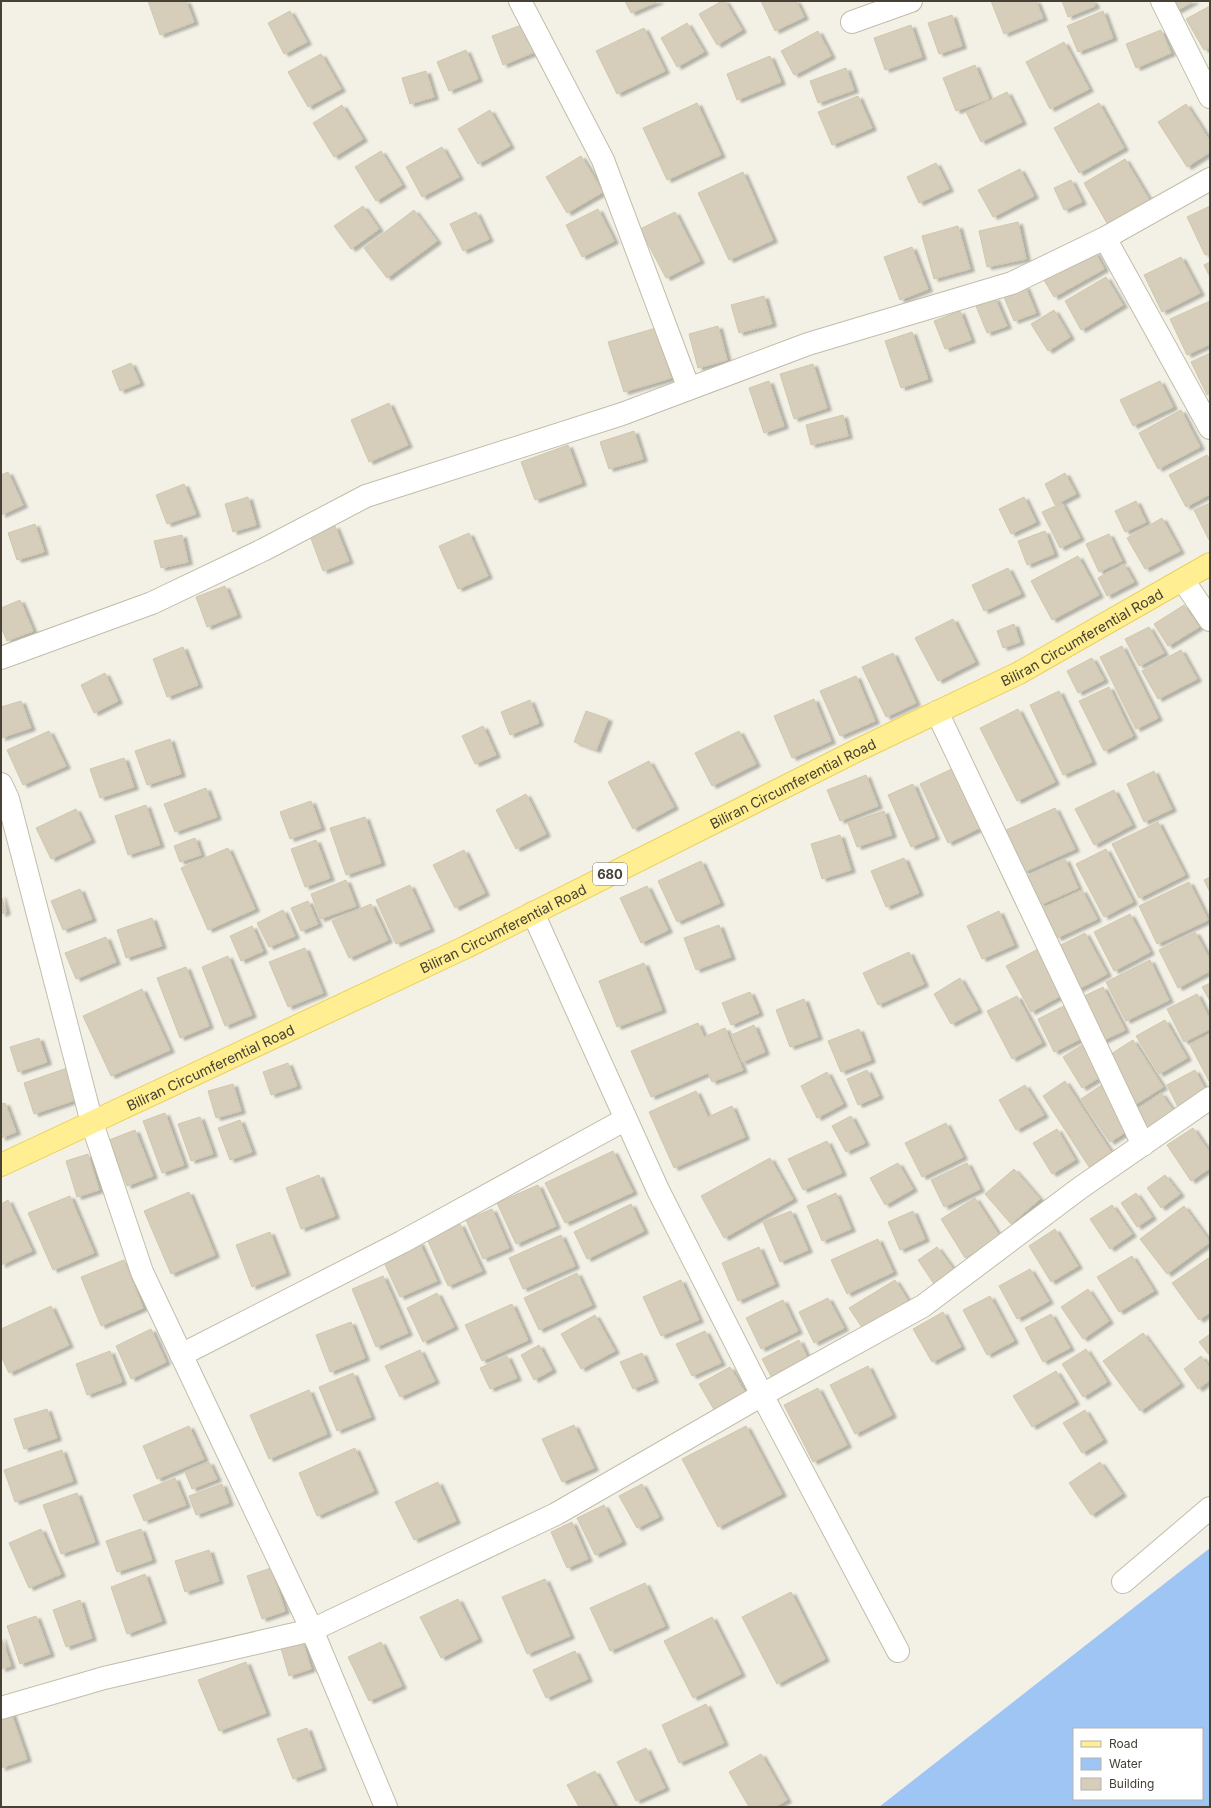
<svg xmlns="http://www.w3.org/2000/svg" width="1211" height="1808" font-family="Inter,sans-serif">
<defs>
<filter id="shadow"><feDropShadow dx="4.5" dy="2.5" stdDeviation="1" flood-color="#0004"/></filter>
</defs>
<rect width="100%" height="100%" fill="#f3f1e5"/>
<!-- water -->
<path fill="#9ec5f4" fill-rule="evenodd" d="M1210,1548V1807H879ZM1074,1729H1202V1799H1074Z"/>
<!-- building -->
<path fill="#d6ceba" stroke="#d1c7ad" filter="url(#shadow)" d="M148,1H186L194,22L160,35Z
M625,1H659L631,13Z
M722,1H725L742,30L717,45L699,14Z
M761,1H796L804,17L775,31Z
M991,1H1036L1043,18L1004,34Z
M1062,1H1093L1095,6L1068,17Z
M1171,1H1194L1176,11Z
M1210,6V47L1204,50L1186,19Z
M290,11L307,42L284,54L268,23Z
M1103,11L1113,38L1078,52L1067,26Z
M952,15L962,46L939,54L928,23Z
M687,23L704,52L677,67L661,38Z
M524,24L535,52L503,65L492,36Z
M911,25L922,57L885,70L874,38Z
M644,28L665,71L617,94L596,51Z
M1161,30L1171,53L1136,68L1126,44Z
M818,31L831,56L794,75L781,51Z
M1064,42L1089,89L1050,109L1026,62Z
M466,50L478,79L449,91L437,62Z
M321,54L341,89L308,107L288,72Z
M770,56L781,82L737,100L727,74Z
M975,65L989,99L956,111L943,78Z
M846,68L854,90L818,103L810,81Z
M426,71L434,97L410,104L402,78Z
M1007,92L1022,122L981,142L966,112Z
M858,96L872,128L832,145L818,112Z
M697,103L721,155L667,180L643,128Z
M1099,103L1124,148L1079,173L1054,128Z
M1186,104L1210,141V152L1187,167L1158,122Z
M342,105L363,139L334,157L313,123Z
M490,110L510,146L478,164L458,129Z
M442,147L459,177L422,197L406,167Z
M381,151L402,185L376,201L355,167Z
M581,156L603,192L567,213L546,177Z
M1125,159L1150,201L1108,225L1084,183Z
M936,163L949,189L919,203L907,177Z
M1020,169L1034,196L993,217L978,190Z
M743,172L773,240L729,260L698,193Z
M1071,180L1082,202L1064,210L1054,188Z
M363,206L379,229L351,249L334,226Z
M1210,206V253L1205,255L1187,217Z
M598,209L614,241L582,257L566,225Z
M414,210L437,241L387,278L364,248Z
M476,212L489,239L463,251L450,224Z
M675,212L700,261L666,278L640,229Z
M1018,222L1026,259L987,267L979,231Z
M958,226L970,269L934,279L922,236Z
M912,247L928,289L900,300L884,257Z
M1095,252L1104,269L1054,297L1044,280Z
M1181,257L1200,293L1162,312L1144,275Z
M1210,262V277L1204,265Z
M1106,277L1123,305L1081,330L1065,301Z
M1025,286L1036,313L1014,321L1003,295Z
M764,296L772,324L739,333L731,305Z
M995,298L1007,326L987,333L976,306Z
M1210,301V344L1187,355L1170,319Z
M1054,310L1070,337L1048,351L1031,324Z
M960,311L971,340L945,349L934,321Z
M718,326L727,360L698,368L689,334Z
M656,328L671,378L624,392L608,342Z
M912,332L928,379L901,388L885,341Z
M1210,353V393L1207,395L1191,362Z
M131,363L140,383L120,391L112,371Z
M813,364L827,408L794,419L780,374Z
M769,381L784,426L764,433L749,388Z
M1160,381L1173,407L1133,426L1120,400Z
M389,403L408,445L369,462L351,420Z
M1181,410L1200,447L1158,469L1139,433Z
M843,415L848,436L811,445L806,425Z
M634,431L643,459L609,469L600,442Z
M568,445L582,483L535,500L521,462Z
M1207,455L1210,460V494L1186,507L1169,475Z
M8,472L23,505L1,515V475Z
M1065,473L1076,494L1055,505L1045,484Z
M184,484L196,514L167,524L156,495Z
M248,497L256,525L233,532L225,504Z
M1024,497L1036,522L1011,534L999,509Z
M1136,501L1146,522L1125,532L1115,511Z
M1062,503L1080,538L1060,548L1042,512Z
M1210,503V539L1209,540L1194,510Z
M1162,518L1180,551L1145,569L1127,538Z
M35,524L44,552L17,560L8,533Z
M335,526L349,561L323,571L310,536Z
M1045,531L1054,554L1027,565L1018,541Z
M469,533L488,576L458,589L439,546Z
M1109,534L1122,561L1099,572L1086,544Z
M182,535L188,562L161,568L154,541Z
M1078,556L1099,595L1052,620L1031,581Z
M1124,564L1134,582L1107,596L1098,578Z
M1008,568L1021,594L984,611L972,585Z
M225,586L237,615L207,627L196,597Z
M20,600L33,631L7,641L1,627V608Z
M1184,605L1199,627L1168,646L1154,624Z
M953,619L975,662L938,681L915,638Z
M1014,624L1020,642L1003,648L997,631Z
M1149,627L1164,653L1139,666L1125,639Z
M1122,646L1158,718L1136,729L1100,657Z
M183,647L198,685L167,697L153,659Z
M1181,650L1197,679L1158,699L1142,671Z
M893,653L916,703L886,717L862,667Z
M1092,658L1104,680L1078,693L1067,671Z
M105,673L118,701L94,713L81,685Z
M856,676L875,721L840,736L820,691Z
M1109,687L1133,736L1104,751L1079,701Z
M1059,691L1092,762L1063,775L1030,705Z
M814,699L831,741L792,758L774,716Z
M530,700L539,723L510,735L501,712Z
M21,701L31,728L1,738V707Z
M1018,709L1055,782L1017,801L980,728Z
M586,711L608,719L596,750L574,742Z
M483,726L496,755L475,764L462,736Z
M49,731L66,766L23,785L7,750Z
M739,731L756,764L712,786L695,753Z
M170,739L181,774L147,785L135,751Z
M124,758L134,787L100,798L90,769Z
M649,761L674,807L633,829L608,782Z
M960,765L988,824L948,843L920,784Z
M1154,771L1172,809L1144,822L1127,784Z
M866,775L878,806L840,821L827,790Z
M913,784L935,837L911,847L888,795Z
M206,788L217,817L175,832L164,804Z
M1114,790L1132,825L1094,845L1075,809Z
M526,794L546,834L516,849L496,810Z
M311,801L321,828L290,839L280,812Z
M146,805L160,845L128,855L115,816Z
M1055,808L1075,849L1024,872L1004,831Z
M76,809L91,840L51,859L36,828Z
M884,811L892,835L857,847L848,823Z
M365,817L381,863L346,875L330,828Z
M1158,822L1185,875L1139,898L1112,844Z
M840,835L851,870L822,879L811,844Z
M195,838L201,855L180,862L174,846Z
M316,840L330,878L305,887L291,849Z
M228,848L255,909L208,930L181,868Z
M1106,849L1133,902L1104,917L1076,864Z
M464,850L485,893L455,908L433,865Z
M904,858L919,893L886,907L871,871Z
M1065,859L1078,888L1040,905L1026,877Z
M701,861L720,903L677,922L658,881Z
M1210,877V892L1204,880Z
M346,880L356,906L320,919L311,894Z
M1189,882L1208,920L1157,944L1139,906Z
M410,885L430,929L396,944L376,900Z
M647,886L668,930L641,943L620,898Z
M80,889L92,919L63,930L51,901Z
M1082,890L1097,919L1057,938L1043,908Z
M1,895L6,912L1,914Z
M308,901L318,924L301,931L291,908Z
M371,904L388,940L349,958L332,921Z
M283,910L295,936L269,947L257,923Z
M999,911L1014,945L982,959L967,926Z
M1130,914L1150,952L1114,971L1094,932Z
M152,918L162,946L126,958L117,930Z
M719,925L731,957L696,970L684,938Z
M252,926L263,951L241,961L230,936Z
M1195,932L1210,960V971L1178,988L1159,950Z
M1085,933L1107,974L1075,991L1053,949Z
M106,937L116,962L76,979L65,953Z
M305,948L323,993L288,1007L269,962Z
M1038,949L1062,995L1031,1012L1006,966Z
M909,952L924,984L878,1005L863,973Z
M228,956L252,1015L225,1026L202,967Z
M1150,960L1169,1000L1126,1021L1106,982Z
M644,963L662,1010L617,1027L599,981Z
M186,967L209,1026L180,1038L157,978Z
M960,978L978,1010L951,1024L934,994Z
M1210,983V1001L1202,987Z
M1103,987L1125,1030L1098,1043L1076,1000Z
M142,989L170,1050L111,1076L83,1016Z
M750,992L759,1013L731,1025L722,1003Z
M1197,994L1210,1020V1029L1184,1042L1167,1009Z
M1017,996L1042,1043L1012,1059L987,1011Z
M804,999L818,1037L790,1047L776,1010Z
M1064,1006L1080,1039L1054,1052L1038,1019Z
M1165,1020L1187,1058L1159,1074L1136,1036Z
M698,1023L704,1037L725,1028L743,1070L712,1082L708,1073L651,1097L631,1051Z
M754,1025L765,1052L742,1062L731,1035Z
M859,1029L871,1060L841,1072L828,1041Z
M1210,1034V1083L1190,1045Z
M39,1038L47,1062L18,1072L10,1047Z
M1133,1040L1163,1087L1133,1106L1103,1059Z
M1082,1045L1102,1076L1082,1088L1063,1057Z
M288,1063L297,1086L271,1095L263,1072Z
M67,1068L78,1099L34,1114L24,1083Z
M867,1070L879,1096L858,1105L847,1079Z
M1195,1070L1207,1093L1178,1107L1167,1085Z
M827,1072L843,1104L817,1118L801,1086Z
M1065,1081L1111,1152L1089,1167L1043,1096Z
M233,1084L241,1111L216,1118L208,1091Z
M1103,1084L1132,1128L1110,1142L1081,1099Z
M1025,1085L1044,1115L1016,1130L999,1100Z
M696,1091L708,1117L732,1106L745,1137L674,1168L649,1112Z
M1161,1093L1174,1112L1148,1129L1136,1111Z
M5,1103L16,1132L1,1138V1104Z
M165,1113L184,1165L162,1173L143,1121Z
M851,1116L865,1143L846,1152L832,1126Z
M200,1117L213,1154L191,1161L178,1124Z
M240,1120L252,1152L230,1160L218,1128Z
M946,1123L963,1157L922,1177L905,1143Z
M1193,1128L1210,1153V1168L1191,1181L1167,1145Z
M1057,1129L1075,1160L1052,1174L1033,1143Z
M135,1130L153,1176L127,1186L109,1140Z
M827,1141L842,1173L803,1190L788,1159Z
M613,1151L633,1192L565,1223L545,1183Z
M88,1154L99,1190L77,1197L66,1161Z
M770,1158L793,1199L724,1238L701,1196Z
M898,1163L913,1189L885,1205L870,1178Z
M967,1163L980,1189L944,1207L931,1180Z
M1014,1169L1040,1199L1011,1224L985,1194Z
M319,1175L335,1216L301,1229L286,1188Z
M1165,1175L1180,1194L1161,1208L1147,1188Z
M538,1185L556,1226L516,1244L497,1203Z
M189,1192L215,1255L171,1274L144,1211Z
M836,1193L851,1229L822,1241L807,1206Z
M1136,1193L1152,1217L1137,1227L1121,1203Z
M70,1196L94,1253L53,1270L28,1213Z
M975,1198L1000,1237L965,1258L941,1219Z
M8,1200L32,1251L1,1265V1204Z
M631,1204L644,1231L587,1259L574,1232Z
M1112,1205L1132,1234L1110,1249L1090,1219Z
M1184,1206L1210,1242L1167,1274L1140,1239Z
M492,1209L509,1248L483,1259L466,1220Z
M791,1211L808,1250L780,1262L763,1222Z
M913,1211L925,1239L900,1250L888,1222Z
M460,1224L482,1271L448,1286L427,1239Z
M1055,1229L1078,1266L1051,1282L1029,1246Z
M270,1232L286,1273L252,1287L236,1245Z
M561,1235L575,1266L523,1289L509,1258Z
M878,1239L893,1272L847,1294L831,1260Z
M419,1242L437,1281L400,1297L382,1258Z
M759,1247L775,1284L738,1301L722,1263Z
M937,1247L956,1273L936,1287L918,1260Z
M1132,1256L1154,1291L1119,1312L1097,1277Z
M1210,1257V1312L1199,1320L1172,1283Z
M124,1260L143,1308L101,1326L81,1277Z
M1030,1269L1049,1301L1017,1319L999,1286Z
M577,1273L592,1305L539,1330L524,1298Z
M383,1276L408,1333L376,1347L352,1289Z
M681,1280L699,1320L661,1336L643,1297Z
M895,1280L910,1304L865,1332L849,1308Z
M1088,1289L1109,1321L1083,1339L1061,1307Z
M437,1293L454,1327L423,1342L407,1308Z
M990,1296L1014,1341L987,1355L963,1310Z
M828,1298L844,1328L814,1343L799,1312Z
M783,1300L798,1331L761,1349L746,1318Z
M512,1304L528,1340L482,1361L465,1325Z
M51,1306L69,1345L9,1373L1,1356V1329Z
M943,1312L961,1347L932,1362L913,1329Z
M1051,1314L1070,1348L1043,1362L1025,1328Z
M595,1315L615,1351L581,1369L561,1334Z
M351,1322L365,1358L330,1372L316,1335Z
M151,1329L166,1362L131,1379L116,1346Z
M705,1331L721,1363L692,1376L676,1344Z
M1143,1333L1180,1384L1140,1411L1103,1361Z
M1210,1334V1356L1199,1342Z
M799,1340L809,1361L773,1380L762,1359Z
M539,1345L552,1370L534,1380L521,1355Z
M1086,1349L1107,1382L1083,1397L1062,1364Z
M420,1350L435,1381L400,1397L385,1366Z
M110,1351L122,1382L87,1395L76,1364Z
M642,1353L654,1380L633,1389L620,1362Z
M507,1356L517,1378L490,1389L480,1368Z
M1201,1356L1210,1368V1380L1198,1389L1184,1369Z
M868,1366L892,1415L855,1434L830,1385Z
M730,1367L747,1396L716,1413L699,1384Z
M1056,1371L1075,1402L1032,1427L1013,1396Z
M353,1373L371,1417L337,1431L319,1387Z
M818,1388L847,1445L813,1462L784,1405Z
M309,1390L327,1434L269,1459L250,1415Z
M47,1409L57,1438L24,1449L14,1419Z
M1085,1410L1103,1440L1082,1453L1063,1423Z
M574,1425L594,1468L562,1482L542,1439Z
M189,1426L204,1459L157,1479L143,1446Z
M746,1426L782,1494L718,1527L682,1459Z
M355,1448L374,1491L317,1516L299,1473Z
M62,1450L73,1481L15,1502L4,1470Z
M209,1462L217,1479L192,1489L185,1472Z
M1100,1462L1122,1494L1091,1515L1069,1483Z
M175,1478L186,1505L144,1521L133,1495Z
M438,1482L456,1521L414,1540L395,1502Z
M222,1484L229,1503L196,1515L189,1496Z
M642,1484L659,1517L637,1528L619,1496Z
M77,1493L95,1542L61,1554L43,1505Z
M604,1505L622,1542L595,1555L577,1518Z
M572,1522L588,1559L567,1568L551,1532Z
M41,1529L61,1574L29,1588L9,1543Z
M141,1529L152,1560L117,1572L106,1541Z
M209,1550L219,1581L185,1592L175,1561Z
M271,1568L285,1611L262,1619L247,1576Z
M145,1574L162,1621L127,1634L111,1587Z
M545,1579L570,1636L527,1654L502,1597Z
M645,1583L665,1626L610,1651L590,1608Z
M791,1592L825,1659L777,1684L742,1617Z
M458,1599L478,1639L441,1658L420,1617Z
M80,1600L92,1638L66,1647L53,1610Z
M36,1616L50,1654L20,1664L7,1626Z
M712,1617L741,1674L693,1698L664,1641Z
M1,1637L11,1666L1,1669Z
M302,1639L311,1669L289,1676L280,1645Z
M381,1642L402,1686L369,1701L348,1657Z
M575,1651L588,1679L546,1698L533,1670Z
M246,1662L266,1713L219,1731L198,1680Z
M706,1704L724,1743L679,1763L662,1725Z
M9,1707L27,1759L1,1768V1710Z
M307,1728L322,1768L293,1779L277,1739Z
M646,1748L665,1788L636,1801L617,1762Z
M761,1754L787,1800L775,1807H749L729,1772Z
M595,1771L615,1807H579L567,1785Z"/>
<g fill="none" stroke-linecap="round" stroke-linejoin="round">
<!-- street casing -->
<g stroke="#c2bdaa" stroke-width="24">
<path id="street" d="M520,1L603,160L689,389
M1162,1L1210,97
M852,22L911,1
M1105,238L1210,428
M1183,580L1210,620
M1,658L152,603L263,550L366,496L622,414L808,344L1012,283L1105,238L1210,179
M937,712L1143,1145
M1,784L8,799L92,1123L142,1272L312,1630L386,1807
M533,913L658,1190L762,1395L898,1651
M181,1355L402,1242L626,1119
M1123,1582L1210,1508
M1,1708L104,1678L312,1630L556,1514L762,1395L923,1306L1080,1188L1210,1098"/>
</g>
<!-- primary casing -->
<g stroke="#e9d15d" stroke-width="24">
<g id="primary">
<path id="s1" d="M1,1165L466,947L856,751L1019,673L1210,564"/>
</g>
</g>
<!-- street -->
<use href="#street" stroke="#fff" stroke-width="22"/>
<!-- primary -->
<use href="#primary" stroke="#ffee92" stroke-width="22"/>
</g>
<g text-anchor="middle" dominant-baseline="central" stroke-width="3" stroke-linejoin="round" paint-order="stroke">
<!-- shield labels -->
<rect fill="#fff" stroke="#7e7a71" stroke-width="1" x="593" y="863" width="34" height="22" rx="3"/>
<g font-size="13" font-weight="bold" fill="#464134">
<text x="610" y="874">680</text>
</g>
<!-- street labels -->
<g font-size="14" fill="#464134" stroke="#fff">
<text stroke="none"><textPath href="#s1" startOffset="1203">Biliran Circumferential Road</textPath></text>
<text stroke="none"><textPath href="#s1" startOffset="879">Biliran Circumferential Road</textPath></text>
<text stroke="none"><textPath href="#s1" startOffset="555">Biliran Circumferential Road</textPath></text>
<text stroke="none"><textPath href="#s1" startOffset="231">Biliran Circumferential Road</textPath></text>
</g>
</g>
<!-- border -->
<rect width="1211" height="1808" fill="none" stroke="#464134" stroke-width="4"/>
<!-- legend -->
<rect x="1073" y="1728" width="130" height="72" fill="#ffffff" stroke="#b5b3ae"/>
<rect x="1081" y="1741" width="20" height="6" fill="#ffee92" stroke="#b5b3ae"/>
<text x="1109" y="1748" font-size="12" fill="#464134">Road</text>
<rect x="1081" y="1758" width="20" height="12" fill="#9ec5f4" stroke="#b5b3ae"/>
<text x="1109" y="1768" font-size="12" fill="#464134">Water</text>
<rect x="1081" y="1778" width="20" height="12" fill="#d6ceba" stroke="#b5b3ae"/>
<text x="1109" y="1788" font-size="12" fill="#464134">Building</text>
</svg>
